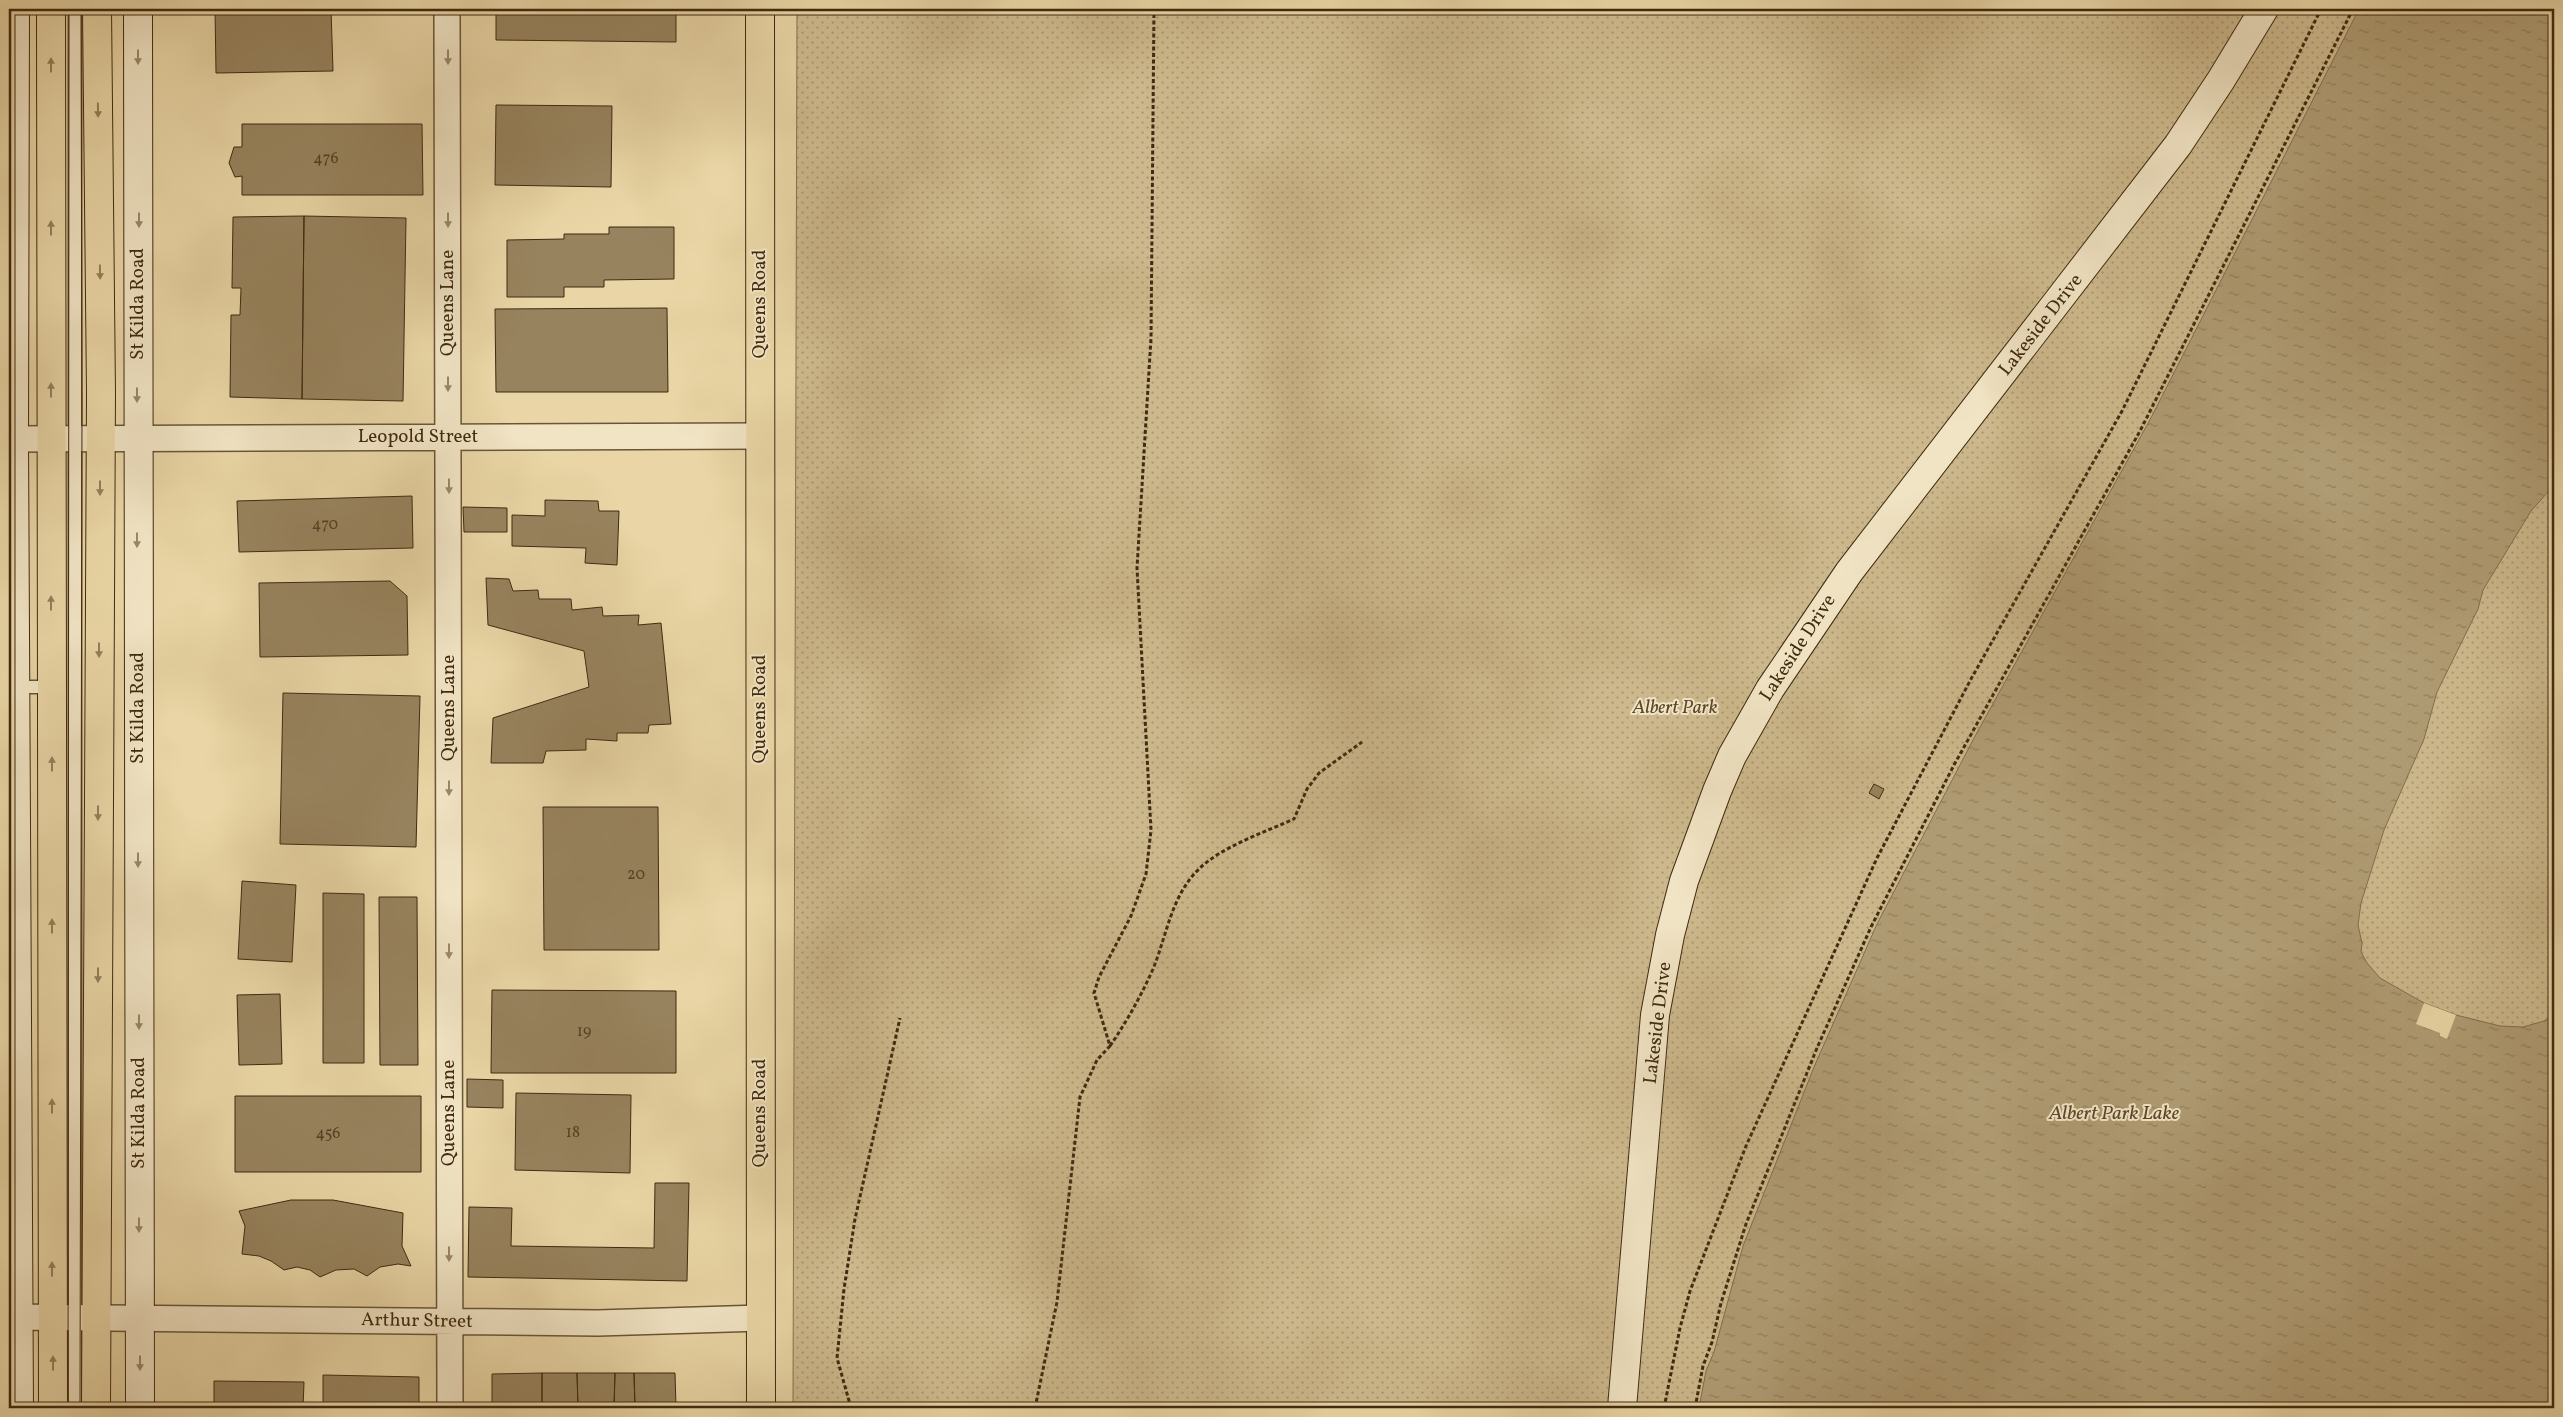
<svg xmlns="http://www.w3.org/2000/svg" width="2563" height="1417" font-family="Vollkorn,serif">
<defs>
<pattern id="park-dots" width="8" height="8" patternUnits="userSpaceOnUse" patternTransform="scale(1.25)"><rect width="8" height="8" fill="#ccb88c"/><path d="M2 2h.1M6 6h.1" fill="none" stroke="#a79671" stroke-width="1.8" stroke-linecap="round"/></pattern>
<pattern id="water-ripples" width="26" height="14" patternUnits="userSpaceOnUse" patternTransform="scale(1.25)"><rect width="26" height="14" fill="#af9b73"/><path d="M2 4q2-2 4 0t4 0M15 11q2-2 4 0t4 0" fill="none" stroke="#907f5d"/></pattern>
</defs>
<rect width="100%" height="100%" fill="#e9d5a5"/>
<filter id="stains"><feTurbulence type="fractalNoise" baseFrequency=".004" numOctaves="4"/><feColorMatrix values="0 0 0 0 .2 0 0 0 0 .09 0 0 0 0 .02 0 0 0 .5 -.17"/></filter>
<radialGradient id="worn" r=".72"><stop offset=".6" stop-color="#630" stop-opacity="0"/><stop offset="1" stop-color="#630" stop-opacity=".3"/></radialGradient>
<!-- park -->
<path fill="url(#park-dots)" stroke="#86724e" d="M797,9H2554V1408H793Z"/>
<!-- water -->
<path fill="url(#water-ripples)" stroke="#826e4c" d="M2359,9H2554V489L2548,492L2531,511L2483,590L2478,609L2437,692L2424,739L2384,830L2361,903L2358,925L2362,943L2361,952L2367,963L2380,978L2424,1003L2456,1015L2500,1026L2523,1027L2544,1021L2554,1014V1408H1699L1706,1371L1714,1352L1743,1246L1814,1067L1877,924L1974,738L2152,416Z"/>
<!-- pier -->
<path fill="#e9d5a5" d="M2424,1003L2456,1015L2447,1039L2440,1036V1033L2416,1024Z"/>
<!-- building -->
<path fill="#97835e" stroke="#3f2b11" d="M215,9H331L333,71L216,73Z
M496,9L676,11V42L496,40Z
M496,105L612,106L611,187L495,185Z
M242,124H422L423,195H242V176L235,177L229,163L234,147H242Z
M304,216L302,399L230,397L231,315H240L241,288H232L233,217Z
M304,216L406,218L403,401L302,399Z
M609,227H674V279L604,280V287H564V297H507V240L564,239V234H609Z
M667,308L668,392H496L495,309Z
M412,496L413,548L239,552L237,501Z
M545,500L598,501L599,511H619L617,565L585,563L586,548L512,546V515L545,516Z
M463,507L507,508V532H464Z
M486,578L509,579L513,591L538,590L539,599H571L572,610L602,607L603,616L639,615L638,625L661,623L671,724L649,725L648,733H617V741L586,739V750L546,751L543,763H491L493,718L589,687L584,651L488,625Z
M390,581L407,596L408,655L260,657L259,583Z
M283,693L420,696L416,847L280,844Z
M1874,784L1884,789L1879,799L1869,793Z
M543,807H658L659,950H544Z
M242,881L296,885L292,962L238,959Z
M323,893L364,894V1063H323Z
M379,897H417L418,1065H380Z
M492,990L676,991V1073H491Z
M280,994L282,1064L239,1065L237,995Z
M467,1079L503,1080V1108L467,1107Z
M516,1093L631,1095L630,1173L515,1170Z
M235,1096H421V1172H235Z
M655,1183H689L687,1281L468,1277L469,1207L512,1208L511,1246L654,1248Z
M291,1200H333L403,1213L402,1246L411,1266L398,1264L380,1267L367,1276L354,1269L336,1270L320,1277L310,1270L297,1267L284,1270L271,1261L259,1256L242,1254L245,1226L239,1211Z
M542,1373H577L578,1408H542Z
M542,1373V1408H492V1374Z
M577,1373H615L614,1408H578Z
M615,1373H634L635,1408H614Z
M634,1373H675L676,1408H635Z
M323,1375L419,1377V1408H323Z
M214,1381L304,1382L303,1408H214Z"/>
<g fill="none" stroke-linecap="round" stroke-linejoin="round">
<!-- lane casing -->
<g stroke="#6a5636" stroke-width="15">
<path id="lane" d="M16,687H52
M75,1408V9"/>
</g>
<!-- street casing -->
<g stroke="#6a5636" stroke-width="28">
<path id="street" d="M447,9L450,1408
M9,439L760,436
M9,1317L598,1323L761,1318"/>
</g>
<!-- secondary casing -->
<g stroke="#3f2b11" stroke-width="30">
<path id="secondary" d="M15,9L14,439L19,1408
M138,9L140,1408
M1622,1408L1655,1015L1670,935L1684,881L1717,791L1732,756L1770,689L1849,572L2178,145L2221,80L2264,9"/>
</g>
<!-- primary casing -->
<g stroke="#3f2b11" stroke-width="30">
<path id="primary" d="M51,9L53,1408
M96,1408L101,394L97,9"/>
</g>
<!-- highway casing -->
<g stroke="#3f2b11" stroke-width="30">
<path id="highway" d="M760,9L761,1408"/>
</g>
<!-- path -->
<path stroke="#3f2b11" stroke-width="3" stroke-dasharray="4 2.5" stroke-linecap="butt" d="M1110,1046C1127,1021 1141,996 1153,969C1167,935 1171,896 1199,869C1221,847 1265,832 1294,819L1307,789L1319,773L1362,742
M851,1408L837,1358L844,1289L855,1219L900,1018
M1035,1408L1057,1302L1080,1097L1097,1060L1110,1046L1094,993L1099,977L1131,916L1146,874L1151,830L1137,568L1151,338L1154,9
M1664,1408L1680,1328L1690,1291L1746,1146L1877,858L1971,679L2122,411L2321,9
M1695,1408L1703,1366L1712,1342L1721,1303L1746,1224L1817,1048L1871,927L1954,765L2140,431L2353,9"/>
<!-- lane -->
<use href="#lane" stroke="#f1e4c4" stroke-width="12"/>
<!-- street -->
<use href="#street" stroke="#f1e4c4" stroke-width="25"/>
<!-- secondary -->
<use href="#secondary" stroke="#f1e4c4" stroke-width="28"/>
<!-- primary -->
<use href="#primary" stroke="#e9d5a5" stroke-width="28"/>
<!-- highway -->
<use href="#highway" stroke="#e9d5a5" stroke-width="28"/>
<!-- tram -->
<path stroke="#3f2b11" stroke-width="1" d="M68,1408L69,9
M80,1408L82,404L81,9"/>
</g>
<!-- one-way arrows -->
<defs><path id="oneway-solid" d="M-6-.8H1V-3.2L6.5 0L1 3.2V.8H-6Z" transform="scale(1.25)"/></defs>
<g fill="#98886a">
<use href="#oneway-solid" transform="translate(138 57) rotate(90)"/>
<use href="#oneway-solid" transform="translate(448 57) rotate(90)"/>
<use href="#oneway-solid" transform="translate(139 220) rotate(90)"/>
<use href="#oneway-solid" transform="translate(448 220) rotate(90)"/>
<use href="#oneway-solid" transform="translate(448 384) rotate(90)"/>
<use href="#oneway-solid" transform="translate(137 395) rotate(90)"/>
<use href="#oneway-solid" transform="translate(449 486) rotate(90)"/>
<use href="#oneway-solid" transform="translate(137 540) rotate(90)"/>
<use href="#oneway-solid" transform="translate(449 788) rotate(90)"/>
<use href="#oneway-solid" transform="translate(138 860) rotate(90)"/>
<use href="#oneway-solid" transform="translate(449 951) rotate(90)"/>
<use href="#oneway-solid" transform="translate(139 1022) rotate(90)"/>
<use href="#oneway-solid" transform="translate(139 1225) rotate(90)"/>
<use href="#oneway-solid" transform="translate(449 1254) rotate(90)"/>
<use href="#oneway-solid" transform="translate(140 1363) rotate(90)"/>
</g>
<g fill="#94805b">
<use href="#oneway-solid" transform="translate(51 65) rotate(-90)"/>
<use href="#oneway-solid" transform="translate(98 110) rotate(89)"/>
<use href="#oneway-solid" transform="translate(51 228) rotate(-90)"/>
<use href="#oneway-solid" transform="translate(100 272) rotate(89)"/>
<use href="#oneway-solid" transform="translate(51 390) rotate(-90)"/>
<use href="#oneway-solid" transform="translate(100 488) rotate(90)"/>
<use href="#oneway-solid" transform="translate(51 603) rotate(-90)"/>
<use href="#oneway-solid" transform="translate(99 650) rotate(90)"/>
<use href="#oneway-solid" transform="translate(52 764) rotate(-90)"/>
<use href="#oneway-solid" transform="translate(98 813) rotate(90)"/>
<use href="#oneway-solid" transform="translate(52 926) rotate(-90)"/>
<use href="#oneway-solid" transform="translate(98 975) rotate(90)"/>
<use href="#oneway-solid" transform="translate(52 1106) rotate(-90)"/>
<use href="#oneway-solid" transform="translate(52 1269) rotate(-90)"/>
<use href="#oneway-solid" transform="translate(53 1363) rotate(-90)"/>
</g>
<g text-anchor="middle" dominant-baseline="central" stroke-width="4" stroke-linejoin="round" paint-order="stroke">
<!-- number labels -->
<g font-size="16" fill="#554124">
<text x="326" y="159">476</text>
<text x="325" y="525">470</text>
<text x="636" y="875">20</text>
<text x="584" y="1032">19</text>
<text x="573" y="1133">18</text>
<text x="328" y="1134">456</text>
</g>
<!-- street labels -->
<g font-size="19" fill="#3f2b11" stroke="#f1e4c4">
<text transform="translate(448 303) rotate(-90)">Queens Lane</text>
<text transform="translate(138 304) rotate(-90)">St Kilda Road</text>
<text transform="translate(760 304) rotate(-90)">Queens Road</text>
<text transform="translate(2041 325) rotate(-52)">Lakeside Drive</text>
<text x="418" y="437">Leopold Street</text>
<text transform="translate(1798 648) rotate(-57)">Lakeside Drive</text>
<text transform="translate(138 708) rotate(-90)">St Kilda Road</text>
<text transform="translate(449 708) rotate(-90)">Queens Lane</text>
<text transform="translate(760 709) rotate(-90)">Queens Road</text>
<text transform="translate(1658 1023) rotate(-83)">Lakeside Drive</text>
<text transform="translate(139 1113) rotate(-90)">St Kilda Road</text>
<text transform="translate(449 1113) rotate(-90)">Queens Lane</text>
<text transform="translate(760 1113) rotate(-90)">Queens Road</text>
<text transform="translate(417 1321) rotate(1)">Arthur Street</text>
</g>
<!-- park labels -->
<g font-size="19" font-style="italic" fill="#5b472a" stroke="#f1e4c4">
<text x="1675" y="708">Albert Park</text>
</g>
<!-- water labels -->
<g font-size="20" font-style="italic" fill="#5b472a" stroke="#f1e4c4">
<text x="2114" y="1114">Albert Park Lake</text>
</g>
</g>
<!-- margin -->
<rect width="2563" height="1417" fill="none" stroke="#e9d5a5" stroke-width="30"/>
<rect x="10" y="10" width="2543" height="1397" fill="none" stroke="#3f2b11" stroke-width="2.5"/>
<rect x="15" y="15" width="2533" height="1387" fill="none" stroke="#3f2b11"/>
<rect width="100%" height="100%" filter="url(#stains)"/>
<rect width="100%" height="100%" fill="url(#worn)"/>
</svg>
